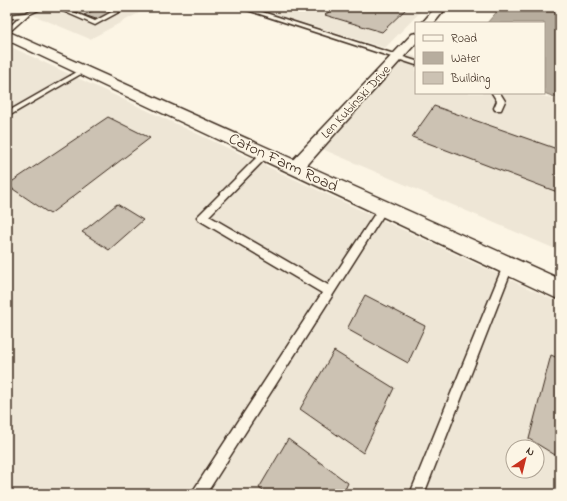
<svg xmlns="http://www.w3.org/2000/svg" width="567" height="501" font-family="'Indie Flower',sans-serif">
<rect width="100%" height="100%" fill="#fcf5e5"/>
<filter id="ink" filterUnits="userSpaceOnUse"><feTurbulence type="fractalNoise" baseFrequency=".025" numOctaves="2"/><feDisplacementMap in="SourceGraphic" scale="8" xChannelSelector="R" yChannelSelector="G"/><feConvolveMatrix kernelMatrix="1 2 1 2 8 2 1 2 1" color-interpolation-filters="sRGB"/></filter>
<g filter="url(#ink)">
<!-- built -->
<path fill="#eee6d6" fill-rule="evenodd" d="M14,7H150L90,39Z
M252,7H425L385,48Z
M7,45L560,303V494H7ZM513,447H537V471H513Z
M405,53L416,57V93H534L560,101V251L320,148Z"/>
<!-- water -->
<path fill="#b7ad9e" stroke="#85796b" d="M501,7H560V99L544,93V23H487Z"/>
<!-- building -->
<path fill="#ccc2b3" stroke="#3b2a1e" d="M100,7H125L99,20L84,15Z
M335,7H408L382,32L325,15Z
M434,106L560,150V193L412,137Z
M108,117L150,138L50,214L7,185Z
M117,204L143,220L109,250L82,232Z
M365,295L425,326L408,363L347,329Z
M334,351L394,388L363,453L300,409Z
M551,355L560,359V458L529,439Z
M288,439L348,483L343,494H267L259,488Z"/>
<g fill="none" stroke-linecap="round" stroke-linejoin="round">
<!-- service casing -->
<g stroke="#3b2a1e" stroke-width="3">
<path id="service" d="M37,7H45L28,15L7,34V29L20,17L7,19V15L25,13Z
M70,7H78L71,11L95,21L121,7H128L95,25L63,11Z
M238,7H247L416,61V65Z
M84,68L87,70L86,71L7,117V112Z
M492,93H500L505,101L501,110H495L494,108L497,101Z
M264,152L268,155L267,157L209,216L328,285L380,206H386L388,208L206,494H191L322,293L199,220L197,217L261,153Z
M508,262L512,263L513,266L424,494H410L503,266L504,263Z"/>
</g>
<!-- minor casing -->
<g stroke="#3b2a1e" stroke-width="3">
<path id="minor" d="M436,7H447L434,23H422Z
M416,33V43L301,172L295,174L289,172L287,168L289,164L412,34Z"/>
</g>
<!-- tertiary casing -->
<g stroke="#3b2a1e" stroke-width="3">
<path id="tertiary" d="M7,31L560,279V300L7,40Z"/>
</g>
<!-- service -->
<use href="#service" fill="#fcf5e5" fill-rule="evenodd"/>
<!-- minor -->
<use href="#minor" fill="#fcf5e5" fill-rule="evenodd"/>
<!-- tertiary -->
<use href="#tertiary" fill="#fcf5e5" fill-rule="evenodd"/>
</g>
</g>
<g text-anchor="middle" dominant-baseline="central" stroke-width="3" stroke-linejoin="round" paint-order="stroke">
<!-- far-street labels -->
<g font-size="13" fill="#3b2a1e" stroke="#fcf5e5">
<text transform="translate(356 102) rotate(-47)">Len Kubinski Drive</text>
</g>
<!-- street labels -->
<g font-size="16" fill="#3b2a1e" stroke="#fcf5e5">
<text transform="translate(283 163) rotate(25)">Caton Farm Road</text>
</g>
</g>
<!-- margin -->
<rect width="567" height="501" fill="none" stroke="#fcf5e5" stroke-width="24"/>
<rect x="12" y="12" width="543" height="477" fill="none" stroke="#3b2a1e" stroke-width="1.5" filter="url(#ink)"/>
<!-- legend -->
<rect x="415" y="22" width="130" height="72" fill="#fcf5e5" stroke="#afa495"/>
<rect x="423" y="35" width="20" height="6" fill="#fcf5e5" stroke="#afa495"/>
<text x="451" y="42" font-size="12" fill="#3b2a1e">Road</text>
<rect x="423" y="52" width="20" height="12" fill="#b7ad9e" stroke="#afa495"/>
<text x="451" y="62" font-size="12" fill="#3b2a1e">Water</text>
<rect x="423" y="72" width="20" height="12" fill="#ccc2b3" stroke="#afa495"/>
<text x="451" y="82" font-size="12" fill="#3b2a1e">Building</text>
<!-- north arrow -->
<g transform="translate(525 459) rotate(35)"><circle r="19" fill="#fcf5e5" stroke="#afa495"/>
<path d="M0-3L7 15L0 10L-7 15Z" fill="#c8321e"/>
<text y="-6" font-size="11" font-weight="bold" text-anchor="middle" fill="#3b2a1e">N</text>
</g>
</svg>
